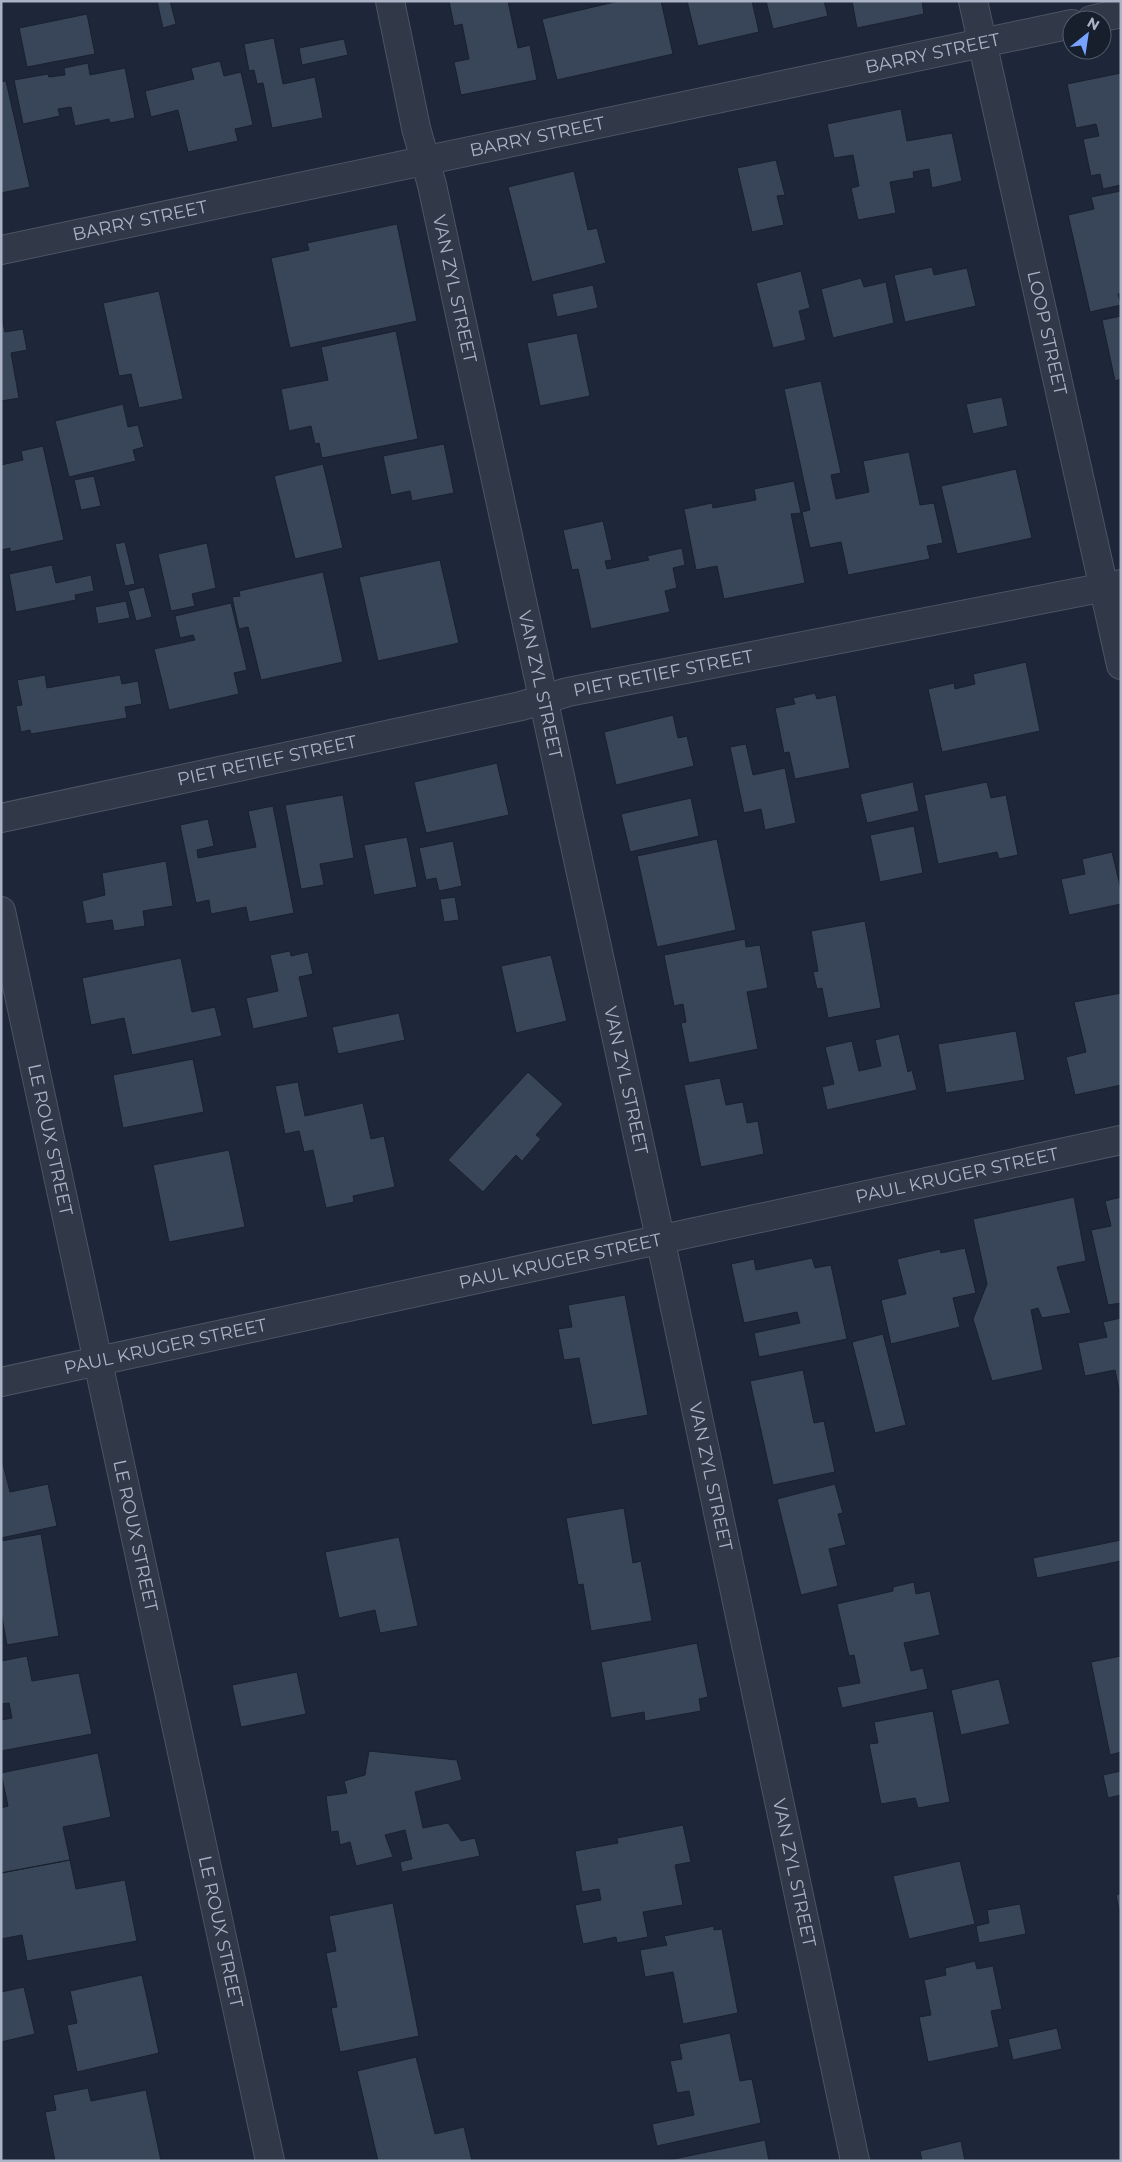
<svg xmlns="http://www.w3.org/2000/svg" width="1122" height="2162" font-family="Montserrat,sans-serif">
<rect width="100%" height="100%" fill="#1d2739"/>
<!-- building -->
<path fill="#394559" stroke="#19212f" d="M157,1H170L176,24L163,28Z
M449,1H508L518,48L530,45L537,80L461,95L454,62L469,59L462,24L454,26Z
M619,1H661L673,54L557,80L542,19Z
M687,1H752L759,32L698,46Z
M766,1H824L828,16L773,29Z
M852,1H922L924,14L857,28Z
M87,14L95,54L27,67L19,28Z
M274,38L283,84L315,77L323,118L272,128L263,83L257,84L254,70L249,71L244,44Z
M344,39L348,55L302,65L299,48Z
M220,61L224,76L241,72L253,125L235,129L238,141L188,152L178,110L151,117L145,91L194,79L191,68Z
M88,63L90,75L125,68L135,118L110,123L109,119L75,126L71,107L58,109L60,116L23,124L14,80L48,74L49,77L65,75L64,68Z
M1121,73V185L1103,189L1100,174L1091,176L1083,139L1099,136L1096,124L1076,128L1067,84Z
M6,81L30,187L1,193V82Z
M901,109L907,141L952,133L962,181L932,188L929,169L913,172L914,178L890,182L896,213L858,220L851,188L859,186L853,155L834,158L827,124Z
M776,160L785,195L777,196L784,225L752,232L737,168Z
M574,171L588,230L597,228L606,263L532,282L508,187Z
M1121,191V293L1118,294L1121,305L1090,312L1068,215L1094,209L1091,197Z
M397,224L417,321L290,348L271,258L309,250L307,243Z
M932,267L934,275L967,268L976,306L905,322L894,275Z
M801,271L810,308L799,311L806,340L773,348L756,283Z
M861,278L864,287L886,282L894,323L833,338L821,289Z
M593,285L598,308L557,317L552,294Z
M159,291L183,399L139,408L131,374L119,376L103,303Z
M1,312L5,332L23,329L27,350L11,353L19,398L1,401Z
M1121,316V379L1115,381L1102,320Z
M396,331L418,439L322,458L319,443L315,444L311,426L289,431L281,389L328,380L321,347Z
M577,333L590,396L540,406L527,343Z
M821,381L841,473L831,475L836,499L869,492L863,461L909,452L920,505L934,503L943,543L927,546L930,559L848,575L841,542L810,548L802,512L810,510L784,389Z
M1002,397L1008,426L973,434L966,404Z
M123,404L128,427L138,425L144,447L133,450L136,461L69,477L55,421Z
M444,444L454,493L412,501L410,491L391,495L383,456Z
M43,446L64,540L10,552V548L1,550V465L23,460L21,451Z
M323,464L343,548L295,559L274,476Z
M1016,469L1032,538L957,554L941,486Z
M94,476L101,506L81,510L74,480Z
M794,481L801,513L791,514L805,583L724,599L717,566L696,570L684,509L712,503L713,508L756,500L754,489Z
M603,521L612,560L605,561L607,569L649,560L647,556L682,548L685,565L673,568L677,588L665,591L670,612L591,629L578,569L572,570L563,530Z
M125,542L135,584L125,586L115,544Z
M207,543L216,588L192,594L195,606L171,611L158,554Z
M440,560L459,643L378,661L359,577Z
M52,565L56,583L91,575L94,591L75,595L76,600L16,612L9,574Z
M323,572L343,662L261,680L248,627L239,629L232,597L240,596L239,591Z
M144,587L152,617L136,621L128,591Z
M126,601L130,618L98,624L95,607Z
M231,603L247,670L234,673L239,694L169,710L154,649L195,640L193,635L180,638L175,616Z
M1026,662L1040,731L942,752L928,689L954,683L955,689L975,684L973,674Z
M45,675L47,688L120,675L122,684L138,681L142,704L125,707L127,718L31,734L30,730L21,732L16,706L22,705L17,680Z
M815,693L817,699L836,695L850,768L795,779L789,752L784,753L775,708L795,704L793,698Z
M673,715L678,738L687,736L694,766L616,785L604,732Z
M746,744L753,775L785,768L796,823L765,830L761,809L744,813L730,747Z
M497,763L509,815L426,833L414,782Z
M913,782L919,811L867,823L860,794Z
M987,782L991,798L1006,795L1018,855L999,859L997,852L938,864L924,795Z
M343,795L354,858L320,864L324,885L301,889L285,805Z
M691,798L699,836L630,852L621,814Z
M273,806L294,913L249,922L246,907L211,914L209,900L196,903L180,825L208,819L214,846L197,850L198,858L256,847L248,811Z
M914,826L923,873L880,882L870,835Z
M407,837L417,887L374,895L364,845Z
M717,839L736,930L657,947L637,856Z
M453,841L462,886L439,891L436,878L426,880L419,848Z
M1112,852L1121,890V904L1069,915L1061,879L1085,874L1082,859Z
M166,861L173,906L143,911L145,926L114,931L112,920L86,924L82,901L105,895L102,873Z
M455,897L459,920L444,922L440,899Z
M865,921L881,1008L828,1018L822,988L817,989L813,972L818,971L811,931Z
M745,939L746,947L760,945L768,988L747,992L758,1049L689,1063L681,1023L686,1022L683,1004L674,1006L664,955Z
M290,951L291,956L308,952L313,974L299,977L308,1017L253,1029L246,998L278,991L270,955Z
M551,955L567,1021L516,1033L501,966Z
M181,958L192,1012L215,1007L222,1036L132,1055L124,1018L91,1025L82,978Z
M1121,993V1085L1075,1095L1066,1057L1086,1052L1074,1002Z
M399,1013L405,1040L338,1054L332,1027Z
M1016,1031L1025,1080L946,1093L938,1044Z
M899,1034L908,1072L912,1070L917,1090L827,1110L822,1087L834,1084L825,1047L852,1041L859,1071L881,1066L875,1040Z
M193,1059L204,1112L123,1128L113,1075Z
M528,1072L563,1104L536,1135L541,1139L522,1161L516,1155L483,1192L448,1160Z
M720,1078L726,1105L743,1102L747,1123L758,1121L764,1154L701,1167L684,1085Z
M298,1082L305,1116L363,1103L371,1139L384,1136L395,1187L353,1196L354,1202L326,1208L313,1150L304,1152L299,1131L285,1134L275,1086Z
M229,1150L245,1227L169,1242L153,1165Z
M1074,1197L1086,1261L1057,1267L1071,1313L1042,1318L1038,1308L1031,1310L1043,1370L992,1381L973,1319L987,1284L973,1219Z
M1121,1197V1303L1108,1305L1091,1230L1111,1226L1105,1201Z
M965,1248L976,1293L953,1298L960,1327L891,1344L881,1300L906,1294L897,1259L940,1249L941,1253Z
M812,1258L815,1268L831,1265L847,1339L759,1357L754,1333L800,1323L797,1312L744,1323L731,1264L754,1259L756,1270Z
M625,1295L648,1415L592,1425L579,1358L564,1360L558,1329L572,1327L568,1305Z
M1121,1318V1399L1115,1370L1085,1376L1078,1343L1107,1337L1103,1322Z
M883,1334L906,1425L875,1433L852,1342Z
M803,1370L814,1423L824,1421L835,1472L773,1485L750,1381Z
M1,1456L10,1492L48,1484L57,1526L1,1538Z
M835,1484L843,1513L838,1514L846,1545L829,1549L838,1586L801,1595L777,1499Z
M624,1508L633,1563L641,1561L652,1621L591,1631L583,1584L578,1585L566,1518Z
M41,1534L59,1636L7,1645L1,1612V1541Z
M399,1537L418,1626L380,1633L375,1610L339,1618L325,1552Z
M1121,1540V1561L1037,1578L1033,1558Z
M914,1582L916,1594L930,1591L940,1635L904,1643L911,1671L923,1668L928,1689L842,1708L837,1687L860,1683L854,1655L849,1656L837,1604L893,1591V1587Z
M697,1643L708,1697L699,1699L701,1711L645,1721L644,1712L611,1718L601,1662Z
M27,1656L32,1681L79,1673L92,1734L1,1751V1720L12,1718L9,1703L1,1704V1661Z
M1121,1656V1752L1110,1755L1091,1662Z
M297,1672L306,1714L241,1727L232,1685Z
M999,1679L1010,1724L961,1735L951,1690Z
M933,1711L950,1802L918,1808L915,1798L881,1804L869,1744L878,1743L874,1722Z
M369,1751L457,1760L462,1780L415,1792L423,1828L448,1823L461,1841L475,1838L480,1856L402,1872L400,1862L412,1859L405,1830L385,1835L393,1857L356,1866L350,1842L340,1845L338,1831L331,1832L326,1796L347,1793L344,1781L365,1775Z
M98,1753L111,1817L63,1827L70,1860L1,1873V1808L8,1806L1,1773Z
M1121,1771V1795L1108,1798L1103,1775Z
M683,1825L691,1862L675,1865L683,1905L643,1912L648,1937L617,1943L616,1937L583,1944L575,1905L601,1900L599,1889L582,1892L575,1851L618,1843L617,1838Z
M70,1860L76,1889L125,1880L137,1941L27,1961L22,1935L1,1939V1873Z
M960,1861L975,1924L909,1939L893,1876Z
M1121,1893V1914H1120L1116,1895Z
M393,1903L419,2036L340,2052L331,2008L337,2007L326,1953L336,1951L329,1916Z
M1020,1904L1026,1934L979,1943L976,1926L989,1923L987,1910Z
M714,1926V1930L722,1929L738,2013L683,2024L673,1972L645,1977L640,1950L667,1945L664,1936Z
M975,1961L977,1969L993,1966L1002,2009L991,2011L999,2047L928,2062L919,2017L931,2015L924,1980L946,1975L945,1968Z
M142,1975L159,2053L77,2072L67,2025L77,2023L70,1991Z
M24,1987L35,2034L1,2042V1992Z
M1057,2028L1062,2049L1013,2060L1008,2039Z
M730,2033L740,2081L752,2079L761,2123L657,2146L652,2124L694,2115L689,2091L677,2093L670,2061L682,2059L679,2044Z
M416,2057L435,2134L464,2127L472,2161H378L357,2071Z
M88,2088L91,2101L146,2090L161,2161H55L45,2112L56,2110L53,2095Z
M765,2140L769,2161H664Z
M961,2141L965,2161H922L920,2151Z"/>
<g fill="none" stroke-linecap="round" stroke-linejoin="round">
<!-- minor casing -->
<g stroke="#4c5464" stroke-width="30">
<g id="minor">
<path id="s1" d="M390,1L416,128L432,185L668,1275L855,2161"/>
<path id="s2" d="M973,1L1121,665"/>
<path d="M1091,20L1121,13"/>
<path id="s3" d="M1,250L1072,24"/>
<path id="s4" d="M1,818L521,706L568,692L1121,584"/>
<path id="s5" d="M1,911L270,2161"/>
</g>
</g>
<!-- tertiary casing -->
<g stroke="#4c5464" stroke-width="30">
<g id="tertiary">
<path id="s6" d="M1,1382L1121,1140"/>
</g>
</g>
<!-- minor -->
<use href="#minor" stroke="#313949" stroke-width="28"/>
<!-- tertiary -->
<use href="#tertiary" stroke="#313949" stroke-width="28"/>
</g>
<g text-anchor="middle" dominant-baseline="central" stroke-width="5" stroke-linejoin="round" paint-order="stroke">
<!-- street labels -->
<g font-size="18" fill="#abb4c6" stroke="#171f2d">
<text stroke="none"><textPath href="#s3" startOffset="952">BARRY STREET</textPath></text>
<text stroke="none"><textPath href="#s3" startOffset="548">BARRY STREET</textPath></text>
<text stroke="none"><textPath href="#s3" startOffset="142">BARRY STREET</textPath></text>
<text stroke="none"><textPath href="#s1" startOffset="295">VAN ZYL STREET</textPath></text>
<text stroke="none"><textPath href="#s2" startOffset="340">LOOP STREET</textPath></text>
<text stroke="none"><textPath href="#s4" startOffset="678">PIET RETIEF STREET</textPath></text>
<text stroke="none"><textPath href="#s1" startOffset="700">VAN ZYL STREET</textPath></text>
<text stroke="none"><textPath href="#s4" startOffset="272">PIET RETIEF STREET</textPath></text>
<text stroke="none"><textPath href="#s1" startOffset="1105">VAN ZYL STREET</textPath></text>
<text stroke="none"><textPath href="#s5" startOffset="234">LE ROUX STREET</textPath></text>
<text stroke="none"><textPath href="#s6" startOffset="978">PAUL KRUGER STREET</textPath></text>
<text stroke="none"><textPath href="#s6" startOffset="572">PAUL KRUGER STREET</textPath></text>
<text stroke="none"><textPath href="#s6" startOffset="168">PAUL KRUGER STREET</textPath></text>
<text stroke="none"><textPath href="#s1" startOffset="1510">VAN ZYL STREET</textPath></text>
<text stroke="none"><textPath href="#s5" startOffset="639">LE ROUX STREET</textPath></text>
<text stroke="none"><textPath href="#s1" startOffset="1915">VAN ZYL STREET</textPath></text>
<text stroke="none"><textPath href="#s5" startOffset="1044">LE ROUX STREET</textPath></text>
</g>
</g>
<!-- border -->
<rect width="1122" height="2162" fill="none" stroke="#abb4c6" stroke-width="5"/>
<!-- north arrow -->
<g transform="translate(1087 35) rotate(30)"><circle r="24" fill="#171f2d" stroke="#525b6a"/>
<path d="M0-4L9 19L0 12L-9 19Z" fill="#77a2ff"/>
<text y="-8" font-size="14" font-weight="bold" text-anchor="middle" fill="#abb4c6">N</text>
</g>
</svg>
